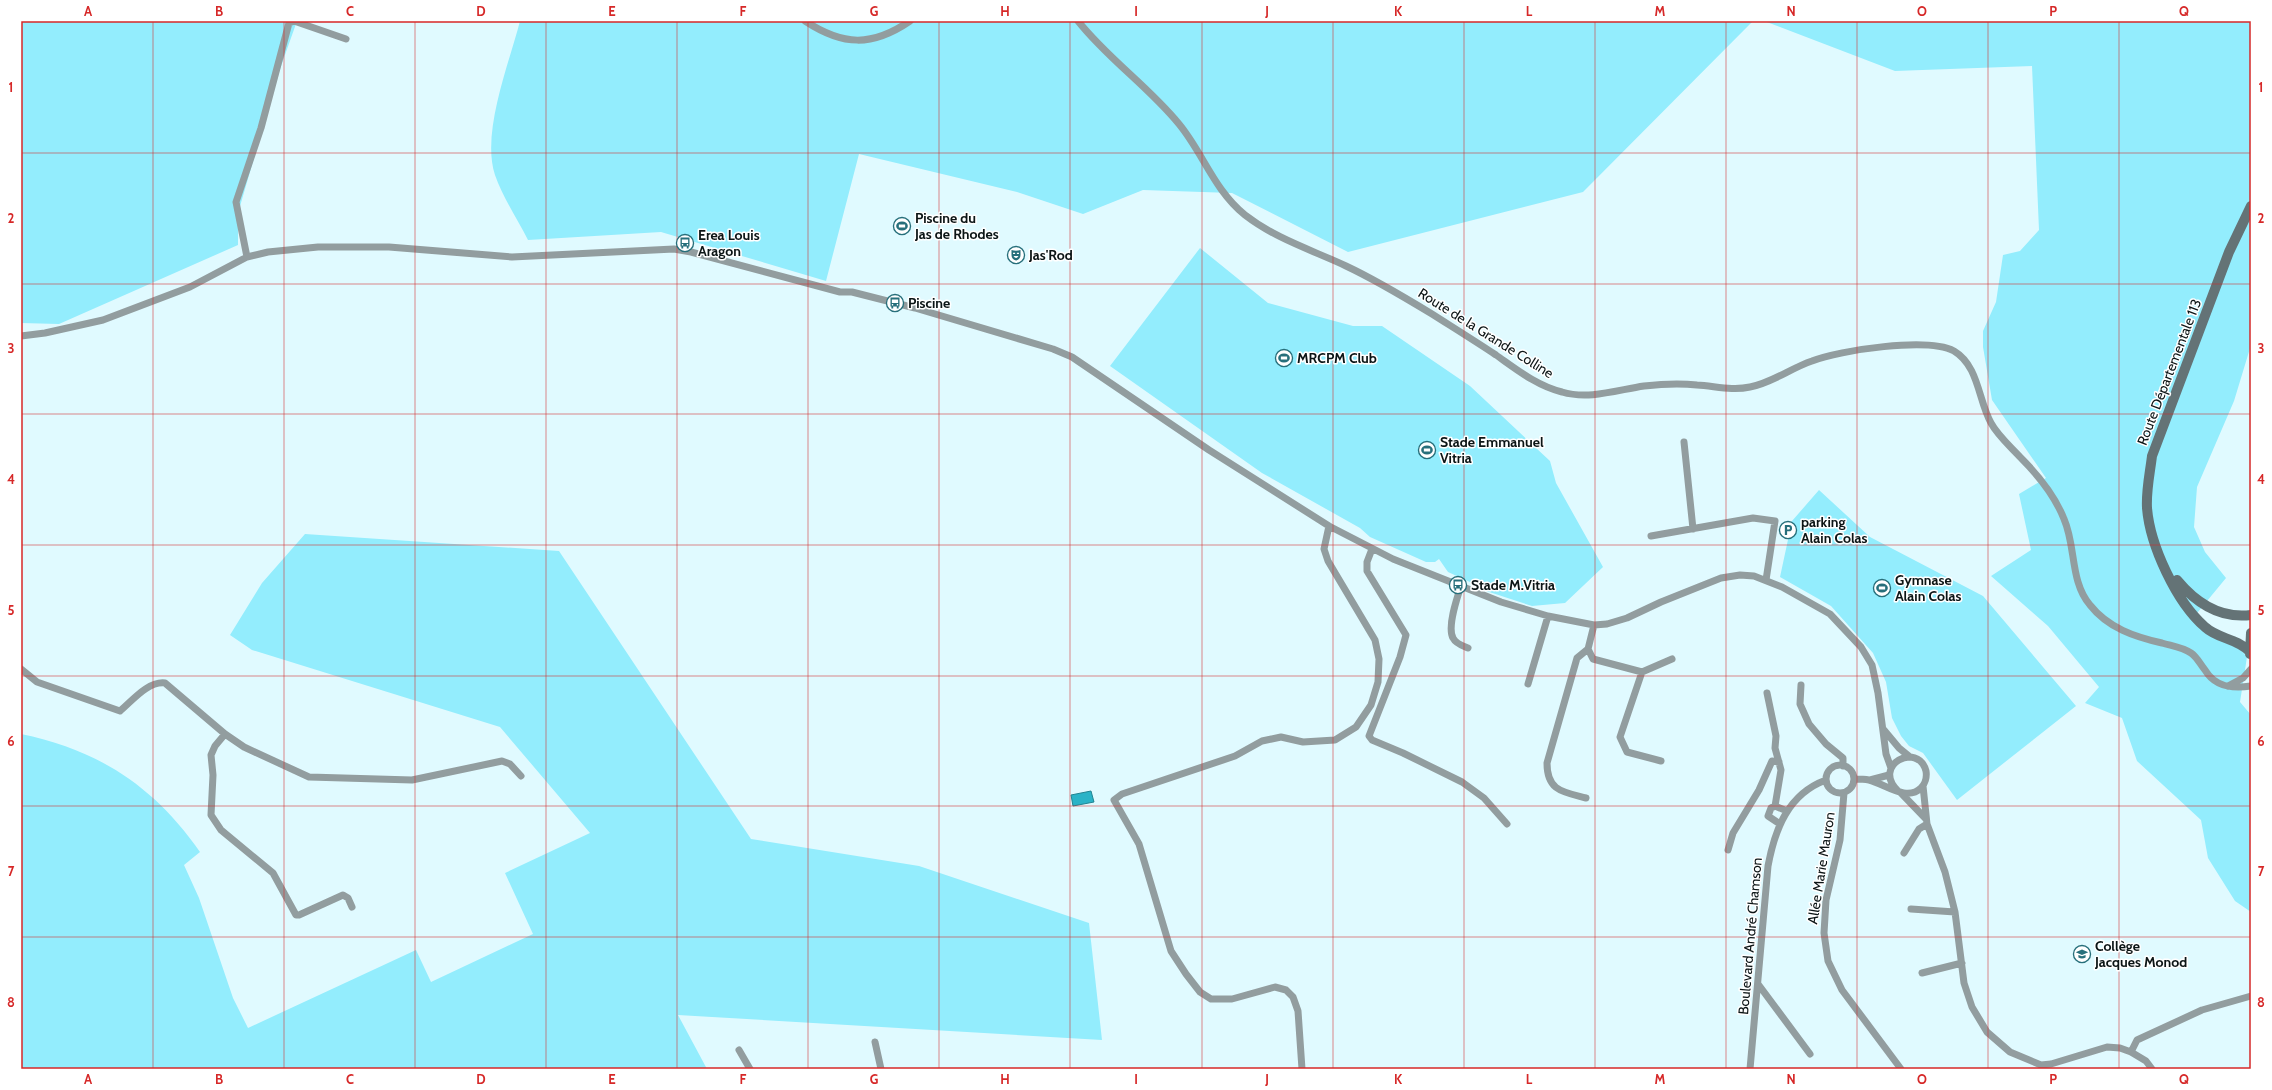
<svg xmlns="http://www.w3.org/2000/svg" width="2272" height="1090" font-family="Cabin,sans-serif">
<rect width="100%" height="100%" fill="#e0faff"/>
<!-- green -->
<path fill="#93edfd" d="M21,21H297L280,69L238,213V245L59,324L21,323Z
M520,21H1753L1583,192L1348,252L1232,193L1143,190L1083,214L1017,192L859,154L826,281L661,232L528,240C518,220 502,196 495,175C481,133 509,64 520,21Z
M1764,21H2251V345L2234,401L2197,487L2194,527L2205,552L2226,578L2193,618L2237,645L2247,657L2240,702L2251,715V912L2235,901L2208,858L2201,820L2137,761L2122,718L2085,703L2099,687L2048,626L1991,576L2031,550L2019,494L2046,478L1992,400L1983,347V331L1996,302L2003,255L2020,251L2039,230L2032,66L1895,71Z
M1200,248L1268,303L1353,326H1382L1470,386L1550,461L1556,483L1603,567L1565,603L1532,606L1477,588L1472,583L1448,572L1439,559L1435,562H1426L1370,537L1360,528L1262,473L1110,366Z
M1819,490L1870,537L1983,596L2076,706L1957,800L1923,753L1909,746L1901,736L1892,718L1886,682L1873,653L1831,606L1780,577L1792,521Z
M305,534L559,551L751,839L919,866L1089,923L1102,1040L678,1015L707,1069H21V734C99,750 155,787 200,852L184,865L199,898L233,998L248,1028L416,950L431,982L533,934L505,873L590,833L500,727L252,650L230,635L262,583Z"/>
<!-- water -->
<path fill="#2ab3c7" stroke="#218492" d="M1091,791L1094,802L1073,806L1071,795Z"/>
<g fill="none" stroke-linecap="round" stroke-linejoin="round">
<!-- minor -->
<path stroke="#929d9f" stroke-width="7" d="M805,21C843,46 872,47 910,21
M1078,21C1108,59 1148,86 1179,124C1203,153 1214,190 1245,215C1276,239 1312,250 1346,266C1376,280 1404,297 1432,314C1454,328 1475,341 1496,355C1516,369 1537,386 1562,392C1589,400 1617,390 1644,386C1661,384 1680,383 1697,385C1715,386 1732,391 1750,387C1772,383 1791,368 1812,361C1840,350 1928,337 1954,351C1979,366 1978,400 1991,423C1998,436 2011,447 2021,458C2038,475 2055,496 2064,519C2076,546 2070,582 2090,605C2108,628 2135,637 2162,643C2172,646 2182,647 2191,653C2197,657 2200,664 2205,670C2215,687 2232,689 2251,686
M247,257L236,202L261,128L289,23L294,21L346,39
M21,336L45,333L103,320L190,287L247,257L268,252L318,247H389L512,257L674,249L691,252L840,292H852L915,308L1053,349L1072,357L1209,450L1329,526L1393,559L1501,602L1548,616L1594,625L1607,624L1627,618L1661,602L1721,578L1740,575L1754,576L1782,587L1830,614L1861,647L1872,665L1878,693L1886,754L1891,768
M1684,442L1693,529
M1651,536L1753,518L1775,521L1766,580
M1372,549L1367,562V571L1406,635L1400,657L1369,736L1372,740L1403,753L1462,782L1484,798L1507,824
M1461,586C1457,598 1447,627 1453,638C1456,644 1463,646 1468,648
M1594,625L1588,649L1593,659L1642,672L1672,659
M21,669L37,682L120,711C132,701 148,681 165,683L225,734L244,747L309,777L412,780L502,761L510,764L521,776
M1642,672L1620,737L1627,752L1661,761
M1528,684L1548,616
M1801,685L1800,704L1809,724L1826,744L1843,758V766
M2228,686L2243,678L2251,669
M1767,693L1776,736L1775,748L1781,770L1775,806
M1884,730L1899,748L1910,757
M225,734L215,746L211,755L213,775L211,815L221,830L273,873L296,915H299L343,895L348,898L352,907
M1826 779a14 14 0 1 1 28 0a14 14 0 1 1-28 0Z
M1854,779C1859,779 1864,779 1869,780C1885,784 1907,802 1921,788C1925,784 1927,777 1926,771C1918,741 1871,765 1898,791
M1870,780L1889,775
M1923,786L1927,824L1945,872L1955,912L1964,983L1972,1007L1987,1032L2010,1052L2041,1065L2051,1064L2107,1047L2120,1048L2131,1052L2146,1061L2152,1069
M1844,793L1840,840L1826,900L1824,933L1828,961L1842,990L1901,1069
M1901,793L1926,819
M1586,798C1563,792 1547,791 1547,763L1577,658L1588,649
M1780,824L1768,816L1771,808L1775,806L1787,811
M1728,850L1733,833L1759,790L1772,761L1779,762
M1904,853L1919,829L1927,824
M1911,909L1955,912
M1922,973L1962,963
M1758,984L1810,1054
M875,1042L881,1069
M739,1050L750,1069
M2131,1052L2137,1040L2202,1010L2251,996
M1302,1069L1298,1011L1293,997L1286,990L1275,987L1232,999H1211L1200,992L1186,974L1171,951L1139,844L1114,800L1122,794L1235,756L1262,741L1281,737L1303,742L1335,740L1356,727L1371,705L1378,682L1379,659L1375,640L1328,561L1324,549L1329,526
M1750,1069L1768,866C1775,829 1788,794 1826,780"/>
<!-- secondary -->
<path stroke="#647376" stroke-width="10" d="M2177,580C2196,603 2220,619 2251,615
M2249,651C2236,638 2218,639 2205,627C2176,602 2150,545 2147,508C2146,490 2150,473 2152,456L2229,252L2251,206
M2250,654L2251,633"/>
</g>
<!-- grid -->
<path fill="none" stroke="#d62828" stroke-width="1" stroke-opacity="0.55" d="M153,21V1069M284,21V1069M415,21V1069M546,21V1069M677,21V1069M808,21V1069M939,21V1069M1070,21V1069M1202,21V1069M1333,21V1069M1464,21V1069M1595,21V1069M1726,21V1069M1857,21V1069M1988,21V1069M2119,21V1069M21,153H2251M21,284H2251M21,414H2251M21,545H2251M21,676H2251M21,806H2251M21,937H2251"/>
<!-- icons -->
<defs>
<g id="stadium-ring" transform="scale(0.9)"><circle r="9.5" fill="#fff" stroke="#276f7b" stroke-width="1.5"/><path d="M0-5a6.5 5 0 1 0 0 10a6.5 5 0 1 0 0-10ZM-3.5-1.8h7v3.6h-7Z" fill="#276f7b"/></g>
<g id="bus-ring" transform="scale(0.9)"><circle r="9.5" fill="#fff" stroke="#276f7b" stroke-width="1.5"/><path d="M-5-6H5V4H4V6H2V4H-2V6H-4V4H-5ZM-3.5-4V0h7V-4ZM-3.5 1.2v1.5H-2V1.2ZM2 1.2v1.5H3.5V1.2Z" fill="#276f7b"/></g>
<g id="theatre-ring" transform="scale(0.9)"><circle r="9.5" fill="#fff" stroke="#276f7b" stroke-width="1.5"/><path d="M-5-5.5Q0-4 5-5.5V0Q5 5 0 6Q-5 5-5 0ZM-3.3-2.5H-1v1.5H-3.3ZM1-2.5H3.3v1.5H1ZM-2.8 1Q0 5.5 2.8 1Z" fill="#276f7b"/></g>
<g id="parking-ring" transform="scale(0.9)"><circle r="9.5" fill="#fff" stroke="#276f7b" stroke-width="1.5"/><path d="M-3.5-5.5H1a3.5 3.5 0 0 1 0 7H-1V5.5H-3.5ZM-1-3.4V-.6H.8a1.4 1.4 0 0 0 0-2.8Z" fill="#276f7b"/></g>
<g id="school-ring" transform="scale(0.9)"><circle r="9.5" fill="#fff" stroke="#276f7b" stroke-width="1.5"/><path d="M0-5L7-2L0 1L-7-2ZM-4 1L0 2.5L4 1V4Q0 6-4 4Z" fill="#276f7b"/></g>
</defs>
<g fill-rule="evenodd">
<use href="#stadium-ring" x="902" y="226"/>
<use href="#bus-ring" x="685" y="243"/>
<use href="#theatre-ring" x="1016" y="255"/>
<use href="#bus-ring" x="895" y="303"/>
<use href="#stadium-ring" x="1284" y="358"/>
<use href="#stadium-ring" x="1427" y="450"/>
<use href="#parking-ring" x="1788" y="530"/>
<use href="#bus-ring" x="1458" y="585"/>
<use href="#stadium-ring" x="1882" y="588"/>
<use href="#school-ring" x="2082" y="954"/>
</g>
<g text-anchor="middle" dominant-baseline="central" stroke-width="3" stroke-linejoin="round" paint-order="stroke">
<!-- poi labels -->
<g font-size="14" font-weight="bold" fill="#0c1516" stroke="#fff" text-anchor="start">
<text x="915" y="218">Piscine du<tspan x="915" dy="16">Jas de Rhodes</tspan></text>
<text x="698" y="235">Erea Louis<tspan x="698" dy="16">Aragon</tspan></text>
<text x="1029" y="255">Jas'Rod</text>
<text x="908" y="303">Piscine</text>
<text x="1297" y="358">MRCPM Club</text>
<text x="1440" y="442">Stade Emmanuel<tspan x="1440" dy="16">Vitria</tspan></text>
<text x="1801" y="522">parking<tspan x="1801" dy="16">Alain Colas</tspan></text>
<text x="1895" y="580">Gymnase<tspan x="1895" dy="16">Alain Colas</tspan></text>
<text x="1471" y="585">Stade M.Vitria</text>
<text x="2095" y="946">Collège<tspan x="2095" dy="16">Jacques Monod</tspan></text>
</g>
<!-- street labels -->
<g font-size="14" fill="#0c1516" stroke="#fff">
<text transform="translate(1486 333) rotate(32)">Route de la Grande Colline</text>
<text transform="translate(2169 372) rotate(-69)">Route Départementale 113</text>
<text transform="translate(1821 868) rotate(-81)">Allée Marie Mauron</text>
<text transform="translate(1750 936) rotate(-85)">Boulevard André Chamson</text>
</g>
</g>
<!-- border -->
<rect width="2272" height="1090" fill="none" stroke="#ffffff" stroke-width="44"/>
<rect x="22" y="22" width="2228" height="1046" fill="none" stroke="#d62828" stroke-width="1.5"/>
<g font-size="13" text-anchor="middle" font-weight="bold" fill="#d62828">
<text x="88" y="16">A</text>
<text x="219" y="16">B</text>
<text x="350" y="16">C</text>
<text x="481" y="16">D</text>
<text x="612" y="16">E</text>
<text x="743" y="16">F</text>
<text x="874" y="16">G</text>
<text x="1005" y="16">H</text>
<text x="1136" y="16">I</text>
<text x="1267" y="16">J</text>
<text x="1398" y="16">K</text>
<text x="1529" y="16">L</text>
<text x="1660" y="16">M</text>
<text x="1791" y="16">N</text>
<text x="1922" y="16">O</text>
<text x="2053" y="16">P</text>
<text x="2184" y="16">Q</text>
<text x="11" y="92">1</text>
<text x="2261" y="92">1</text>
<text x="11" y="223">2</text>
<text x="2261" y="223">2</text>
<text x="11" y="353">3</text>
<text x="2261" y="353">3</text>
<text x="11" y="484">4</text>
<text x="2261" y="484">4</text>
<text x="11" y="615">5</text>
<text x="2261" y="615">5</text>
<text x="11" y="746">6</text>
<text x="2261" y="746">6</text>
<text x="11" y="876">7</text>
<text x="2261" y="876">7</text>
<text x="11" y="1007">8</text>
<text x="2261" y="1007">8</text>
<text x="88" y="1084">A</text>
<text x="219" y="1084">B</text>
<text x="350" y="1084">C</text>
<text x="481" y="1084">D</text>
<text x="612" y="1084">E</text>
<text x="743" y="1084">F</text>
<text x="874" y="1084">G</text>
<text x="1005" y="1084">H</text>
<text x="1136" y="1084">I</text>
<text x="1267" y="1084">J</text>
<text x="1398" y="1084">K</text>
<text x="1529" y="1084">L</text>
<text x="1660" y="1084">M</text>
<text x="1791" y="1084">N</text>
<text x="1922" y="1084">O</text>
<text x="2053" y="1084">P</text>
<text x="2184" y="1084">Q</text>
</g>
</svg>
